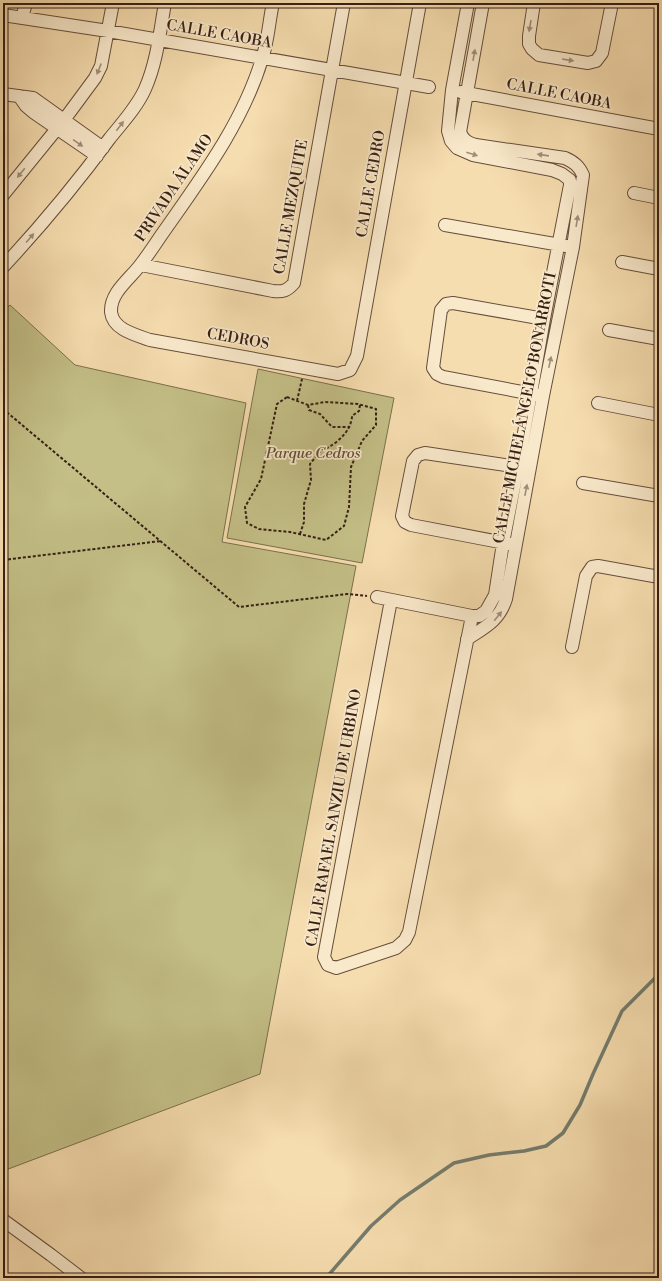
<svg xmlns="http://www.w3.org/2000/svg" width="662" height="1281" font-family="'Libre Bodoni',serif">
<rect width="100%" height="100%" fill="#f6ddaf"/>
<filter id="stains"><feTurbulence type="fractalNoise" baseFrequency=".005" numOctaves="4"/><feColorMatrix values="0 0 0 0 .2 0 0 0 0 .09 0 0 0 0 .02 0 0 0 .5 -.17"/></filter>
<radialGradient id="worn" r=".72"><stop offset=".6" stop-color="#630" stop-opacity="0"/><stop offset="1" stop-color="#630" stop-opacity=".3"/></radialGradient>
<!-- green -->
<path fill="#c3bf86" stroke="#7c6f4e" d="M10,305L75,365L246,403L222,542L356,566L260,1074L3,1171V312Z
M258,369L394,398L362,563L227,538Z"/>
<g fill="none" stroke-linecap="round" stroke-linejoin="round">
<!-- stream -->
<path stroke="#747d6e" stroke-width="3.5" d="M326,1278L371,1226L400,1200L454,1163L489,1155L524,1151L546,1146L563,1133L580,1105L593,1074L622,1011L659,974"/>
<!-- minor casing -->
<g stroke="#664e3c" stroke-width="14">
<path id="minor" d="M273,3C269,21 268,42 262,59C242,125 199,181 160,237C154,246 148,255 141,264C131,278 110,292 111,312C113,330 136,335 150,340L338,374L350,370L357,356L420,3
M534,3L529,36V44L532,49L539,55L588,63L596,61L602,53L612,3
M3,15L108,31L429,87
M22,18L26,3
M461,92L659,129
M3,94L33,98L103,148
M19,96L26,106L33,112L97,156
M634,193L659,198
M3,195L64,120L95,78L101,66L113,3
M445,225L566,246
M622,262L659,269
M141,265L273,291C283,292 287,291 294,283L344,3
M3,267C41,226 77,183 110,138C122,123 137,107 145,89C157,62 160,31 165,3
M609,330L659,339
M538,395L443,377L437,374L433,368L441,310L446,304L453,303L544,319
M598,403L659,415
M583,483L659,496
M510,544L411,525L405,522L402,516L413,461L418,455L425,453L518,467
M377,597L472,616H479L486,611L495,595L503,543L518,467L544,319L570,185V180L562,174L552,170L473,155L457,148L451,141L448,131L452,90L468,3
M391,600L324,957L328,965L336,968L396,948L405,940L409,932L472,616
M467,639C485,627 499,621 506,599L543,396L573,247L583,175C579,166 574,162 565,158L476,145C468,143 463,140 460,132L483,3
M572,647L586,576L592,567L598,566L659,577
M3,1220L51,1255L81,1278"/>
</g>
<!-- path -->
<path stroke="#361f15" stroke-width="2" stroke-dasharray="3 2" stroke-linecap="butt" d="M287,397L308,405L325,402L358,404L376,409V425L362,441L351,467L349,507L344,526L326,540L290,532L259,529L247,523L245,507L261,479L277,404Z
M297,401L302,379
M308,405L309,410L320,414L332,427H350
M3,409L239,607L347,594L367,596
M300,534L304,522V504L311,480L310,464L322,449C331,449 347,434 350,425C351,422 352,419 352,416L359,411L360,405
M3,560L161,541"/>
<!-- minor -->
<use href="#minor" stroke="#f9e9cb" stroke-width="12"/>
</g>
<!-- one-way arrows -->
<defs><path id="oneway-solid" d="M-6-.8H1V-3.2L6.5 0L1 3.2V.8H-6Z"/></defs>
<g fill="#a18e79">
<use href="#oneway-solid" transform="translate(530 26) rotate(100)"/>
<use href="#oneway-solid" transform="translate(474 55) rotate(-80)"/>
<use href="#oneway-solid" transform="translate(568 60) rotate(9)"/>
<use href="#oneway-solid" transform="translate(99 69) rotate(112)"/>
<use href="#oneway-solid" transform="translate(120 126) rotate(-53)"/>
<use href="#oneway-solid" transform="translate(78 143) rotate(35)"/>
<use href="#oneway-solid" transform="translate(472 154) rotate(17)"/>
<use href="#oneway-solid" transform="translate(543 155) rotate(-172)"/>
<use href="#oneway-solid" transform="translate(21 173) rotate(129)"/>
<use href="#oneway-solid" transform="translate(577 221) rotate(-81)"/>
<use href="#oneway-solid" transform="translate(30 238) rotate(-49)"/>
<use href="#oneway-solid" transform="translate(550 362) rotate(-78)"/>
<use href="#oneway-solid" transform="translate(526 490) rotate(-79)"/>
<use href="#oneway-solid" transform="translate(498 616) rotate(-51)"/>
</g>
<g text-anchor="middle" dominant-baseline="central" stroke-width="3.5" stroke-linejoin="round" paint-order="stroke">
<!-- street labels -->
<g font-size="15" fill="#361f15" stroke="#f9e9cb">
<text transform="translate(219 34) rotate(10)">CALLE CAOBA</text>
<text transform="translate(559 94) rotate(11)">CALLE CAOBA</text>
<text transform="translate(371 184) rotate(-80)">CALLE CEDRO</text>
<text transform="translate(174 188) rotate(-56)">PRIVADA ÁLAMO</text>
<text transform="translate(291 207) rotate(-80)">CALLE MEZQUITE</text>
<text transform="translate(238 339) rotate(10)">CEDROS</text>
<text transform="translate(525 408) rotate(-79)">CALLE MICHELÁNGELO BONARROTI</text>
<text transform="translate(334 818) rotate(-80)">CALLE RAFAEL SANZIU DE URBINO</text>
</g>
<!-- park labels -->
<g font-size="15" font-style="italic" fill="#604f37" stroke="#f9e9cb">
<text x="313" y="453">Parque Cedros</text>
</g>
</g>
<!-- margin -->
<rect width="662" height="1281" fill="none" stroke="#f6ddaf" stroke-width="16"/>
<rect x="4" y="4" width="654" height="1273" fill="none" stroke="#361f15" stroke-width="2"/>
<rect x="8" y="8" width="646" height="1265" fill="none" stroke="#361f15"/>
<rect width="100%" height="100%" filter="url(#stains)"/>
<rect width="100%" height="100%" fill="url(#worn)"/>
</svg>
